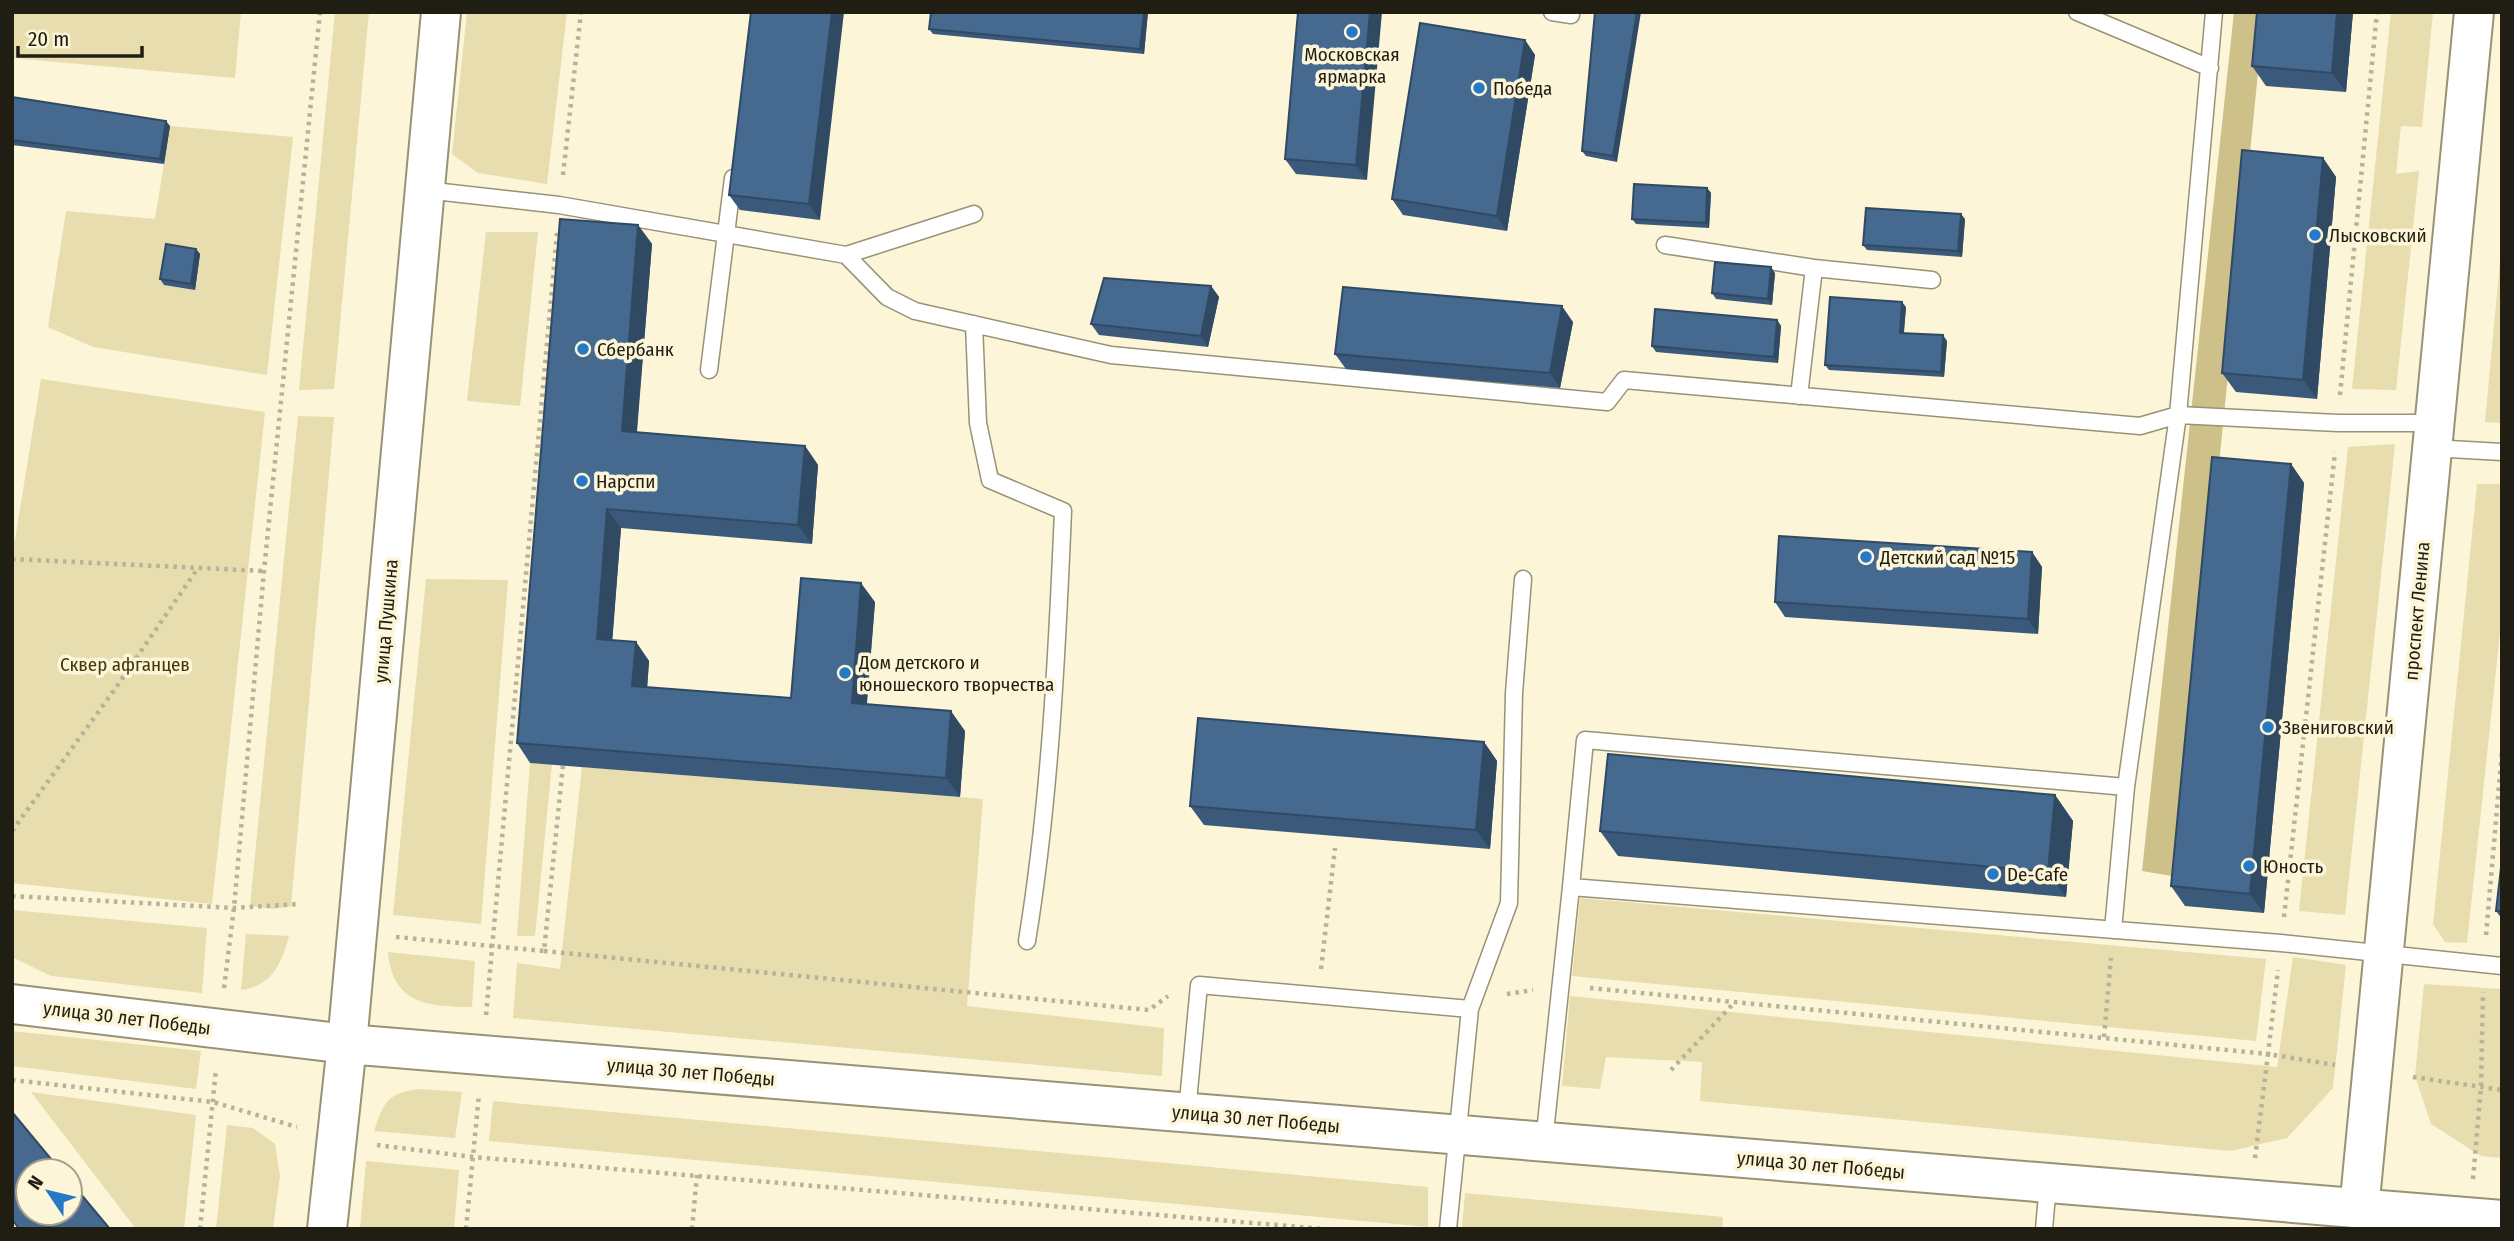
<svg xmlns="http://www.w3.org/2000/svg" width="2514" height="1241" font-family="'Fira Sans Condensed',sans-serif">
<rect width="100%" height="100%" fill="#fcf5d7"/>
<!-- green -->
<path fill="#e7ddaf" d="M12,12H241L235,78L12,58Z
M335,12H369L334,389L299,390Z
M467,12H567L547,184L478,173L452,154Z
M2391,12H2433L2422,127L2401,126L2396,174L2419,171L2396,390L2352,389Z
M170,126L293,137L267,375L93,347L48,327L66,211L155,219Z
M486,232H538L520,406L467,401Z
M2502,240V423L2485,422Z
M41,379L265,412L212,904L12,883V541L15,540Z
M298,416L334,417L291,906L274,909L250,906Z
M2395,444L2345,915L2299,911L2348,447Z
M2477,484H2502V614L2467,943L2445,942L2433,924Z
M426,579L508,580L481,924L393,915Z
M530,763L552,764L535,936H517Z
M582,767L983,799L967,1006L1164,1028L1162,1076L513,1018L517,963L560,969Z
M1580,898L2266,959L2256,1041L1572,976Z
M12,910L207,928L202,993L51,976L12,957Z
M246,934L289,936C282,964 271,986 241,990Z
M388,952L475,961L472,1007C429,1007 392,1004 388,952Z
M2293,957L2346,965L2333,1088L2287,1138L2230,1151L1700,1101L1702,1062L1606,1057L1600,1089L1562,1086L1570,996L2277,1067Z
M2424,984L2502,989V1158L2481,1156L2431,1124L2415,1076Z
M12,1031L201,1051L196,1089L12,1066Z
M419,1089L462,1092L455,1138L374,1131C384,1102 387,1093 419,1089Z
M31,1092L196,1115L184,1229H136Z
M493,1101L1428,1187V1227L489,1141Z
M227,1125L253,1128L275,1144L280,1176L273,1229H216Z
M366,1161L459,1170L454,1229H360Z
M1465,1193L1723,1217L1722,1229L1462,1228Z"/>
<!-- forest -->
<path fill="#cdc089" d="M2234,12H2264L2178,877L2142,871Z"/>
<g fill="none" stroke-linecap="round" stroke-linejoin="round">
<!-- lane casing -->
<g stroke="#989276" stroke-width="19">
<path id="lane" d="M1552,12L1571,15V12
M2077,12L2210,68
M425,190L559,205L846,255L974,214
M1665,245L1814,268L1932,280
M846,255L887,297L915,311L1111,355L1607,402L1624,380L2140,426L2178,415L2214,12
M974,324L978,423L990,480L1063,511C1057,654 1050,800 1027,941
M709,370L733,178
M1799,396L1814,268
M2432,448L2502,452
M1571,887L1585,740L2126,787
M2113,930L2126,787L2178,415L2338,423H2435
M1470,1009L1509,903L1514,693L1523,579
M1187,1112L1199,985L1470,1009L1448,1229
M1544,1142L1571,887L2281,943L2502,966
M2044,1229L2048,1184"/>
</g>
<!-- secondary casing -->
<g stroke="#989276" stroke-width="42">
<path id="secondary" d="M12,1004L347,1044L2502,1220
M2359,1210L2474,12
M327,1229L347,1044L441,12"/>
</g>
<!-- path -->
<path stroke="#b7b29a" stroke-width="4.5" stroke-dasharray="3.5 5" stroke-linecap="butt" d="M563,175L581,12
M2340,395L2377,12
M12,559L264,571
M12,831L115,689L198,568
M12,896L234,908L300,904
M2284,917L2335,452
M2486,935L2502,751
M396,937L544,951L563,765
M544,951L1149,1010L1168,996
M1321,969L1335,848
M224,988L234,908L264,571L320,12
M1590,988L2268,1054L2278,970
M1507,994L1533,990
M486,1015L557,233
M2104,1037L2111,958
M1671,1070L1734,1003
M2413,1077L2502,1090
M12,1080L213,1102L297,1127
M377,1145L473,1157L1324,1229
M2255,1158L2268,1054L2335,1065
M2473,1179L2481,1086L2483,992
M200,1229L216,1069
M466,1229L479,1094
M692,1229L697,1175"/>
<!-- lane -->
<use href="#lane" stroke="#fff" stroke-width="16"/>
<!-- secondary -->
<use href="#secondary" stroke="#fff" stroke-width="38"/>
</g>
<!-- wall -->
<path fill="#3b5a7b" d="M751,12L820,220L740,210L729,195Z
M1148,12L1144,54L933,34L929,29Z
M1298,12L1367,180L1296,174L1285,159Z
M1595,12L1617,162L1586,156L1582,151Z
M2257,12H2353L2346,92L2266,86L2252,66Z
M1525,40L1535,55L1507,231L1403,215L1392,199Z
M12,97L170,126L164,164L12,145Z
M2323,158L2336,177L2317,399L2236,392L2222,373Z
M1707,188L1711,193L1709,228L1636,224L1632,219Z
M1965,219L1962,257L1867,250L1863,245Z
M638,225L652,244L637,432L805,446L818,465L812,544L621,528L612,640L636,642L649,661L647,687L791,698L875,602L867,704L965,731L960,797L530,763L517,743Z
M196,249L200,254L195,290L164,285L160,279Z
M1775,273L1772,305L1716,299L1712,293Z
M1211,286L1219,297L1208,347L1099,335L1091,324Z
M1906,307L1904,333L1947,341L1944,377L1829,370L1825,365Z
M1777,320L1781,326L1778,363L1656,352L1652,346Z
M1573,322L1560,388L1346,369L1335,354Z
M2291,464L2304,483L2264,913L2185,906L2171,886Z
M2032,552L2042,567L2038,634L1785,617L1775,602Z
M1484,742L1497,761L1490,849L1204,825L1190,806Z
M2055,795L2073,821L2066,897L1618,856L1600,831Z
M2502,859V919L2496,911Z"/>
<!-- shaded-wall -->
<path fill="#304a64" d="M832,12H844L820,220L809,204Z
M1144,12H1148L1144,54L1140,49Z
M1370,12H1382L1367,180L1356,165Z
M1637,12H1641L1617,162L1613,156Z
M2337,12H2353L2346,92L2332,73Z
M1525,40L1535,55L1507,231L1497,216Z
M166,121L170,126L164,164L160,159Z
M2323,158L2336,177L2317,399L2303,380Z
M1707,188L1711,193L1709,228L1706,223Z
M1961,214L1965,219L1962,257L1958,251Z
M638,225L652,244L635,450L622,431Z
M196,249L200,254L195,290L191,284Z
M1771,267L1775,273L1772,305L1768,299Z
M1211,286L1219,297L1208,347L1201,336Z
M1902,302L1906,307L1903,338L1900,333Z
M1562,306L1573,322L1560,388L1550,373Z
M1777,320L1781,326L1778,363L1774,357Z
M1943,335L1947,341L1944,377L1941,372Z
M805,446L818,465L812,544L798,525Z
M2291,464L2304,483L2264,913L2250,894Z
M607,509L621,528L611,658L597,639Z
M2032,552L2042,567L2038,634L2028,619Z
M861,583L875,602L865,722L852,703Z
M636,642L649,661L646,705L632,686Z
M951,711L965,731L960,797L946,778Z
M1484,742L1497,761L1490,849L1476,830Z
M2055,795L2073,821L2066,897L2048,872Z"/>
<!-- building -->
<path fill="#45698f" stroke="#304a64" stroke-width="2" d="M751,12H832L809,204L729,195Z
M931,12H1144L1140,49L929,29Z
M1298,12H1370L1356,165L1285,159Z
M1595,12H1637L1613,156L1582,151Z
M2257,12H2337L2332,73L2252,66Z
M1420,23L1525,40L1497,216L1392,199Z
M12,97L166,121L160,159L12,140Z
M2242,150L2323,158L2303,380L2222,373Z
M1634,184L1707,188L1706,223L1632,219Z
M1866,208L1961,214L1958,251L1863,245Z
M560,219L638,225L622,431L805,446L798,525L607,509L597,639L636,642L632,686L791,698L801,578L861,583L852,703L951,711L946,778L517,743Z
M166,244L196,249L191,284L160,279Z
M1715,262L1771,267L1768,299L1712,293Z
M1104,278L1211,286L1201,336L1091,324Z
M1343,287L1562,306L1550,373L1335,354Z
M1830,297L1902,302L1900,333L1943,335L1941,372L1825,365Z
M1655,309L1777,320L1774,357L1652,346Z
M2212,457L2291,464L2250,894L2171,886Z
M1779,536L2032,552L2028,619L1775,602Z
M1198,718L1484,742L1476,830L1190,806Z
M1608,754L2055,795L2048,872L1600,831Z
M2502,859V911H2496Z
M12,1112L61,1171H28V1213H70V1181L110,1229H19L12,1219Z"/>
<!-- markers -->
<g fill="#2579c7" stroke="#fcf5d7" stroke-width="2.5">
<circle cx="1352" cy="32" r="7"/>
<circle cx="1479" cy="88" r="7"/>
<circle cx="2315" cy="235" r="7"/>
<circle cx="583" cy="349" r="7"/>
<circle cx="582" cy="481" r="7"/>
<circle cx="1866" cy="557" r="7"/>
<circle cx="845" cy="673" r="7"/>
<circle cx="2268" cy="727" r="7"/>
<circle cx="2249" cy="866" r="7"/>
<circle cx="1993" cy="874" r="7"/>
</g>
<g text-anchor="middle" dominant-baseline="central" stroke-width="7" stroke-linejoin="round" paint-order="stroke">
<!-- poi labels -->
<g font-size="19" fill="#201d12" stroke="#fcf5d7" text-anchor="start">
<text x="1352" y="54" text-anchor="middle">Московская<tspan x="1352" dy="22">ярмарка</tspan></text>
<text x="1493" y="88">Победа</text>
<text x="2329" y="235">Лысковский</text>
<text x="597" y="349">Сбербанк</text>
<text x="596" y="481">Нарспи</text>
<text x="1880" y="557">Детский сад №15</text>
<text x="859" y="662">Дом детского и<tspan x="859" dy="22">юношеского творчества</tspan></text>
<text x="2282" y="727">Звениговский</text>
<text x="2263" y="866">Юность</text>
<text x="2007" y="874">De-Cafe</text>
</g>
<!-- street labels -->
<g font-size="19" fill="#201d12" stroke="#fcf5d7">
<text transform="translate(2417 611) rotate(-85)">проспект Ленина</text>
<text transform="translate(386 621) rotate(-85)">улица Пушкина</text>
<text transform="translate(127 1018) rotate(7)">улица 30 лет Победы</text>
<text transform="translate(691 1072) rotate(5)">улица 30 лет Победы</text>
<text transform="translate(1256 1119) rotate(5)">улица 30 лет Победы</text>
<text transform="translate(1821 1165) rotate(5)">улица 30 лет Победы</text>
</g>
<!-- park labels -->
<g font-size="19" fill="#42380b" stroke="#fcf5d7">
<text x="125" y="664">Сквер афганцев</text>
</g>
</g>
<!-- border -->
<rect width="2514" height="1241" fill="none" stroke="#201d12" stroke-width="28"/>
<!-- north arrow -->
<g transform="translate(49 1192) rotate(305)"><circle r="33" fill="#fcf5d7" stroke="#a49f88" stroke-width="2"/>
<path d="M0-5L12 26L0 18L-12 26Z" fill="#2579c7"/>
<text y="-10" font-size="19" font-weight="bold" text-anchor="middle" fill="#201d12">N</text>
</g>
<!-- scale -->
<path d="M18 46v10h124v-10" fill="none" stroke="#201d12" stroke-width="3.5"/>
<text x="28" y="46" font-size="21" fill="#201d12" stroke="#fcf5d7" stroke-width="5" paint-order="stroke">20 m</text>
</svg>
